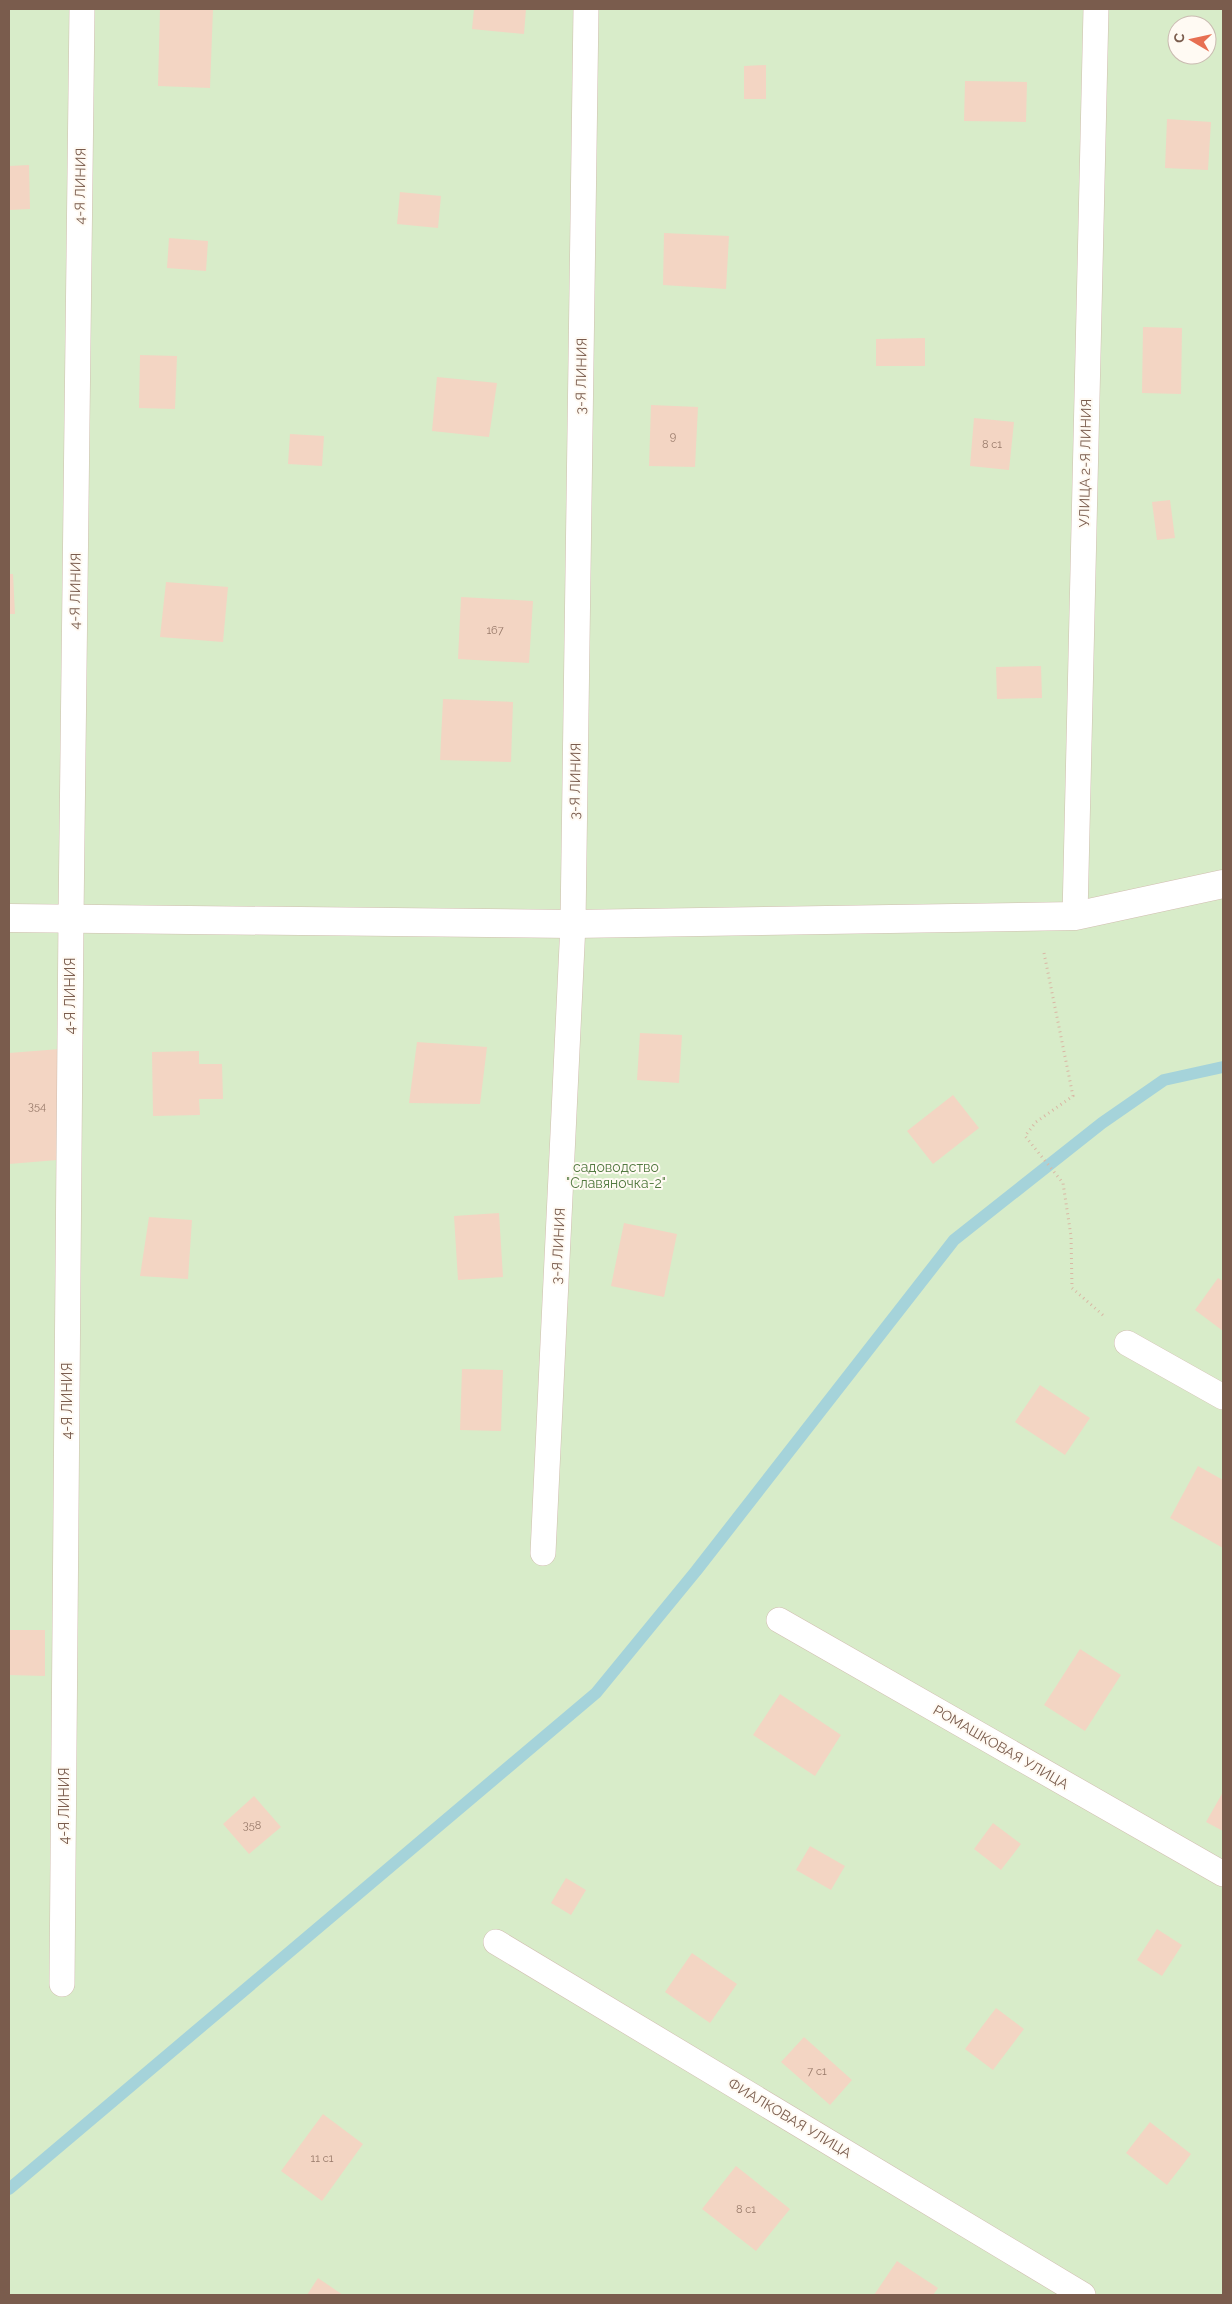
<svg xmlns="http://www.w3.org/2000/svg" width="1232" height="2304" font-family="Raleway,sans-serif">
<rect width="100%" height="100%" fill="#fdf6ec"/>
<!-- green -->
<path fill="#d8ecc9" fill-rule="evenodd" d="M9,9H1223V2295H9ZM1177,25H1207V55H1177Z"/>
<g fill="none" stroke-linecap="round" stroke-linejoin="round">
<!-- stream -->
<path stroke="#a5d3da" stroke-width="12" d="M9,2189L596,1693L696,1571L954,1240L1102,1123L1164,1080L1223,1067"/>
</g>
<!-- building -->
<path fill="#f3d5c3" d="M160,9H213L210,88L158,86Z
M474,9H526L524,34L472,29Z
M766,65V99H744V66Z
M965,81L1027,82L1026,122L964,121Z
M1167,119L1211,122L1208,170L1165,168Z
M29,165L30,209L9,210V166Z
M400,192L441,196L438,228L397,224Z
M664,233L729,236L726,289L663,285Z
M169,238L208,241L206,271L167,268Z
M1143,327L1182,328L1181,394L1142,393Z
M925,338V366H876V339Z
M140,355L177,356L175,409L139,408Z
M437,377L497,383L489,437L432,431Z
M651,405L698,407L695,467L649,466Z
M974,418L1014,422L1009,470L970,466Z
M290,434L324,436L322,466L288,464Z
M1170,500L1175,538L1157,540L1152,502Z
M9,574H13L15,614H9Z
M166,582L228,587L223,642L160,637Z
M461,597L533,601L529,663L458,659Z
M1041,666L1042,698L997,699L996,667Z
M443,699L513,702L511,762L440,760Z
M640,1033L682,1035L679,1083L637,1080Z
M417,1042L487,1047L480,1104L409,1103Z
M60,1049L69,1159L9,1164V1053Z
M199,1051V1064H222L223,1099H199L200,1115L153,1116L152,1052Z
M953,1095L979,1128L933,1164L907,1131Z
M499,1213L503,1277L458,1280L454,1216Z
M149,1217L192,1220L188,1279L140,1276Z
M624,1223L677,1234L664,1297L611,1286Z
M1218,1278L1223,1281V1331L1195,1310Z
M462,1369L503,1370L501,1431L460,1430Z
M1040,1385L1090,1418L1065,1455L1015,1422Z
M1198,1466L1223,1480V1548L1170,1518Z
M9,1630H45V1676L9,1675Z
M1080,1649L1121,1675L1085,1731L1044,1705Z
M780,1694L841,1735L815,1776L753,1735Z
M1223,1792V1831L1206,1822Z
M254,1796L281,1827L249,1854L223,1824Z
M993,1823L1021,1844L1001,1870L974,1849Z
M810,1846L845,1866L831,1890L796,1870Z
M566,1878L586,1890L571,1915L551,1903Z
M1157,1929L1182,1945L1162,1976L1137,1960Z
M692,1953L737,1984L710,2023L665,1992Z
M996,2008L1024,2029L993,2070L965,2049Z
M804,2037L852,2080L830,2105L781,2062Z
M323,2114L363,2144L322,2201L281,2171Z
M1150,2122L1191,2154L1167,2185L1126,2153Z
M736,2166L790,2209L756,2251L702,2209Z
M897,2261L938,2288L933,2295H874Z
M318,2278L343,2295H307Z"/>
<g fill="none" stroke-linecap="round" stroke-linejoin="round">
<!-- lane casing -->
<g stroke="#d1beb0" stroke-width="26">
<path id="lane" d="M1075,916L1096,9
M1127,1343L1223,1397
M543,1553L573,924L586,9
M779,1620L1223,1874
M496,1942L1083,2295
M62,1984L71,918L82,9"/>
</g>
<!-- street casing -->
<g stroke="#d1beb0" stroke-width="29">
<path id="street" d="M9,918L573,924L1075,916L1223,884"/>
</g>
<!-- path -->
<path stroke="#d9b8a5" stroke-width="3" stroke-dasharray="1 4" stroke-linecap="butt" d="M1044,953L1073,1096L1036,1122L1025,1136L1063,1183L1071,1236L1072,1288L1104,1316"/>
<!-- lane -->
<use href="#lane" stroke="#fff" stroke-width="25"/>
<!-- street -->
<use href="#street" stroke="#fff" stroke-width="28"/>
</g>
<g text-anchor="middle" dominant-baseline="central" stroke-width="4" stroke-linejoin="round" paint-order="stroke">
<!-- number labels -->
<g font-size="11" fill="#987a6a">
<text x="673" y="436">9</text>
<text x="992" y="444">8 с1</text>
<text x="495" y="630">167</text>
<text x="37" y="1106">354</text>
<text x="252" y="1825">358</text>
<text x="817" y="2071">7 с1</text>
<text x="322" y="2158">11 с1</text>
<text x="746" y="2209">8 с1</text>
</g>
<!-- street labels -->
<g font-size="14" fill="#7a5c4d" stroke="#fffaf3">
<text transform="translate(80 186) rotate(-89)">4-Я ЛИНИЯ</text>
<text transform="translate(581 376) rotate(-89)">3-Я ЛИНИЯ</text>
<text transform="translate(1085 463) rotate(-89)">УЛИЦА 2-Я ЛИНИЯ</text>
<text transform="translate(75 591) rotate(-89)">4-Я ЛИНИЯ</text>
<text transform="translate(575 781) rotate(-89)">3-Я ЛИНИЯ</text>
<text transform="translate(70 996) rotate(-90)">4-Я ЛИНИЯ</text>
<text transform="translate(558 1246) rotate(-87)">3-Я ЛИНИЯ</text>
<text transform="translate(67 1401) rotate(-90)">4-Я ЛИНИЯ</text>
<text transform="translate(1001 1747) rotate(30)">РОМАШКОВАЯ УЛИЦА</text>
<text transform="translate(64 1806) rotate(-90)">4-Я ЛИНИЯ</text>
<text transform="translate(790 2118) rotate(31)">ФИАЛКОВАЯ УЛИЦА</text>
</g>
<!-- park labels -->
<g font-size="14" fill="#537a41" stroke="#fffaf3">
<text x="616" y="1167">садоводство<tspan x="616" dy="16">"Славяночка-2"</tspan></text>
</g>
</g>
<!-- border -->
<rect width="1232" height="2304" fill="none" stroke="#7a5c4d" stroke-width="20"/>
<!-- north arrow -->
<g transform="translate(1192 40) rotate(279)"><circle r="24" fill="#fffaf3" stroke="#cabbb1"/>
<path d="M0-4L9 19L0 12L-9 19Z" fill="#e76f51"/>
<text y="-8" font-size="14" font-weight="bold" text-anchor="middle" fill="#7a5c4d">С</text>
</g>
</svg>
